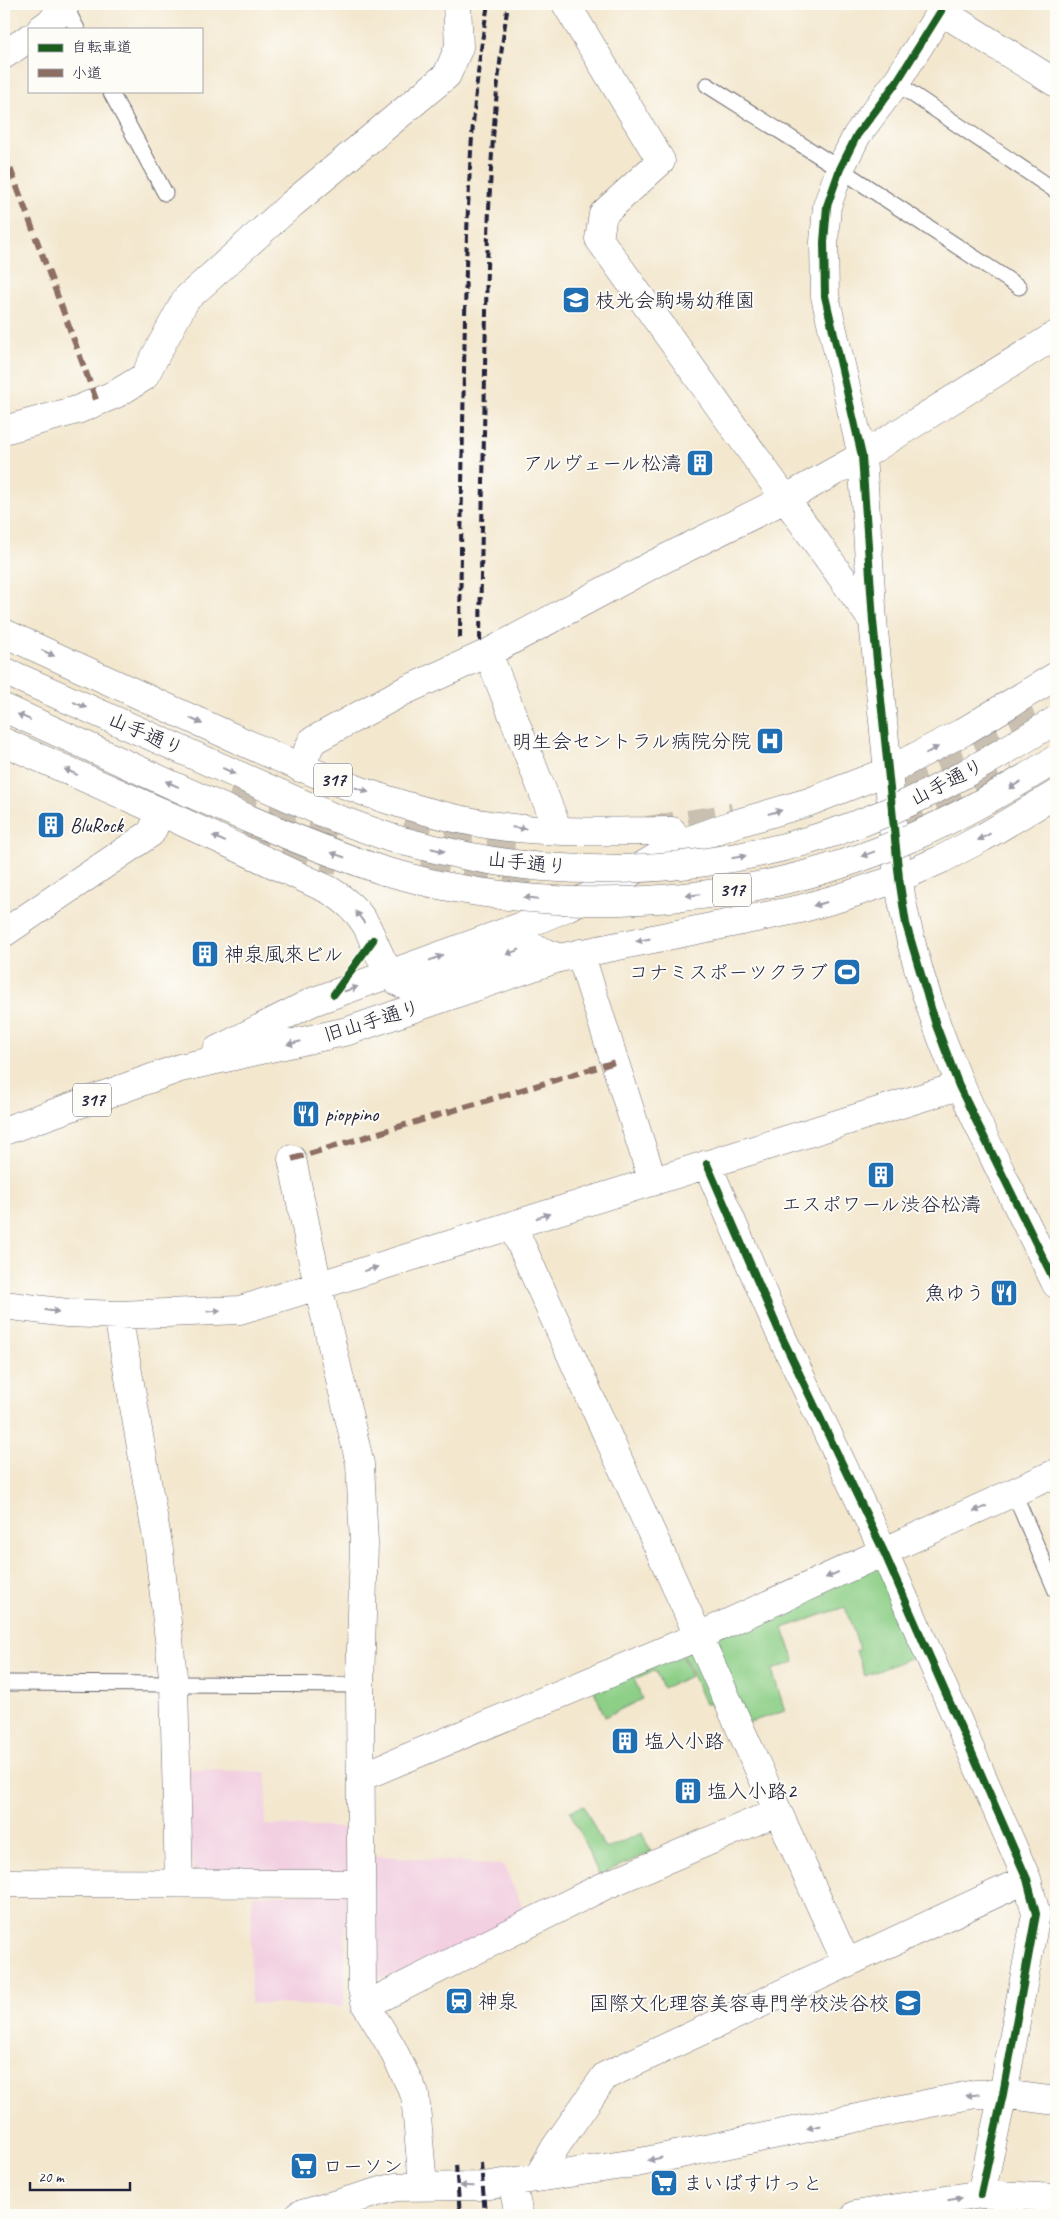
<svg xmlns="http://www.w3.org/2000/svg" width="1060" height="2219" font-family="Caveat,'Klee One',sans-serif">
<rect width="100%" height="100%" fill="#fdfcf7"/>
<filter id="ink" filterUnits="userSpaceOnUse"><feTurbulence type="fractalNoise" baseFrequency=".02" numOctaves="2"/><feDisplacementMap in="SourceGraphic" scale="10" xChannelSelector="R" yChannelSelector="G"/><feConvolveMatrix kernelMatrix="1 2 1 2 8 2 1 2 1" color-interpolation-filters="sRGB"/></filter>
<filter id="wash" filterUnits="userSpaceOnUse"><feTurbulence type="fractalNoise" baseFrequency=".0096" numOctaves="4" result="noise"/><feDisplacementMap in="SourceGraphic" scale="20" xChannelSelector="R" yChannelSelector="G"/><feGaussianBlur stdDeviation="1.12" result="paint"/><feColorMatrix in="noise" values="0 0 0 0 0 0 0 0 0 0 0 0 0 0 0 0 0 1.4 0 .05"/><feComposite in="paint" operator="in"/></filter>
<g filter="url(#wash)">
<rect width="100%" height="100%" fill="#f3e7ce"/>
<!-- built -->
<path fill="#f2cfe1" d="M186,1769L267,1772L265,1825L349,1828L348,1875L193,1871Z
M371,1855L503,1865L526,1913L420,1967L371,1981Z
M347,1893L344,2007L250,2003L252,1895Z"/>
<!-- green -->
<path fill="#8dcf87" stroke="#587861" d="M882,1557L925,1652L865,1676L856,1651L860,1650L845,1607L783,1628L795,1662L772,1670L785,1711L744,1724L704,1638Z
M698,1643L715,1704H705L682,1651Z
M679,1648L691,1676L663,1688L655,1670L634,1679L642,1699L605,1717L592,1686Z
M584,1806L605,1849L642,1833L651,1852L599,1875L570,1811Z"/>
</g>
<g filter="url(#ink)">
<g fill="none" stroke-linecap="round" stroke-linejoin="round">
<!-- highway-tunnel -->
<path stroke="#c9c0b1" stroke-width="28" stroke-dasharray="28 14" stroke-linecap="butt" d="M896,776L975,748L1037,719
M228,801L276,813L338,824
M896,820L1014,773
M647,830L733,817
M403,832L466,838H522
M240,843L338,861
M420,871L474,875L542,877"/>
<!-- lane casing -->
<g stroke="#6b676e" stroke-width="17">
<path id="lane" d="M65,6L77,29
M896,83L1056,191
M707,85L840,169L1019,287
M110,91L165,193
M1014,1493L1056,1591
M4,1683L360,1685"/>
</g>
<!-- street casing -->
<g stroke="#6b676e" stroke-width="29">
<path id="street" d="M566,4L661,161L603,214L599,239L873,621
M946,4L941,11L1056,83
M41,29L52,21L66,4
M4,55L29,38
M4,430L77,410L116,394L144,377L186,299L292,204L447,75L459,47L457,4
M488,653L558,830
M300,768L312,741L402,692L488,653L650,566L787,498L862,456L1056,335
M888,771L873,621L862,456L825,296L824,242L827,206L840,169L857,135L896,83L941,11
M4,933L151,833L161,812
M580,953L653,1182
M292,1159L318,1286L360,1464L364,1543L360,1685L362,1989L366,2005L391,2046L415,2095L423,2185
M707,1164L779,1331L884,1552L1027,1879L1036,1914L1003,2094L981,2194
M512,1225L847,1964
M4,1305L67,1313L118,1315L240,1310L959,1086
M118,1315L159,1550L174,1685L179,1883
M361,1777L697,1637L1056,1473
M4,1883L360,1884
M366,2005L602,1887L777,1812
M538,2177L556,2146L605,2076L1027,1879
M512,2182L519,2215
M299,2215L395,2187L483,2186L636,2163L975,2094H1003L1056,2101
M855,2215L981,2194L1056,2198"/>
</g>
<!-- secondary casing -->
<g stroke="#6b676e" stroke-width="29">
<path id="secondary" d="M888,771C893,822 895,875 907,925C936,1053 999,1167 1056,1284"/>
</g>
<!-- primary casing -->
<g stroke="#6b676e" stroke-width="29">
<path id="primary" d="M4,633C72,664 141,696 210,727C300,768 393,810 491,825C551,834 612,831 672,831L679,844
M4,671L335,818L391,838
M4,708C129,764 253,827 384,871
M4,742L161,812L329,890C344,899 357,909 366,925C374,939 386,979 402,984C406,985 410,985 414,986L530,946L559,958
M217,1050L312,1002L525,925L565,908L603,889L679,844L731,825L809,802L888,771L963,732L1056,676
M4,1131L180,1068L348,1031L559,958L800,909L842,897L899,878L942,859L982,838L1056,794"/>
</g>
<!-- lane -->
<use href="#lane" stroke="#fff" stroke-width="15"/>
<!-- street -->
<use href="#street" stroke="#fff" stroke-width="28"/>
<!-- secondary -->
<use href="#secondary" stroke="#fff" stroke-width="28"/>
<!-- primary -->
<use href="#primary" stroke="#fff" stroke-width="28"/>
<!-- rail -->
<path stroke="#22223b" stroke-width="4" stroke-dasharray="8 4" stroke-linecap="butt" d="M460,638C461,531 463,424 465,316C467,212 470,107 488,4
M480,641C481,550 484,460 485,369C487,246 489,125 508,4
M481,2163L485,2215
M456,2165L460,2215"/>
<!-- primary-bridge casing -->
<g stroke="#6b676e" stroke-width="29" stroke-linecap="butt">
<path id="primary-bridge" d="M391,838C441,851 492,863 543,867C651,875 762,861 863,822C931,796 994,758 1056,720
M384,871C402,875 420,881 439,885C597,917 769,902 917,835C965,814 1011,787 1056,759"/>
</g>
<!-- primary-bridge -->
<use href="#primary-bridge" stroke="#fff" stroke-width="28"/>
<!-- quiet -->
<path stroke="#8d6e63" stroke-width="6" stroke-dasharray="12 6" stroke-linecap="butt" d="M4,152L97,402
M292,1159L615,1062"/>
<!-- cycleway casing -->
<g stroke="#fdfcf7" stroke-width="11">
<path id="cycleway" d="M941,11L896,83L857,135L840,169L827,206L824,242L825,296L862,456L873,621L899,878L906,924L936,1025L959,1086L1056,1284
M334,994L373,940
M707,1164L779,1331L884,1552L1027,1879L1036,1914L1003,2094L981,2194"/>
</g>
<!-- cycleway -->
<use href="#cycleway" stroke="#1b5e20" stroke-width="8"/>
</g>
<!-- one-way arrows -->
<defs><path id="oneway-solid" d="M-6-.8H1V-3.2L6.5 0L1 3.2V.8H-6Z" transform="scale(1.25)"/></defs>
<g fill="#9c9ca7">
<use href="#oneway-solid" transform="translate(48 653) rotate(25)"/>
<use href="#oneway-solid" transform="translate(80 705) rotate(24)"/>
<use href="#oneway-solid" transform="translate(24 717) rotate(-156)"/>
<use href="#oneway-solid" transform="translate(196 721) rotate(25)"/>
<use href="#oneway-solid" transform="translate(932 750) rotate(-28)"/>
<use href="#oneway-solid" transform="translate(229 771) rotate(24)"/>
<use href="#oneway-solid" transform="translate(71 772) rotate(-156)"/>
<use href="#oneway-solid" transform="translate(172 784) rotate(-156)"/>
<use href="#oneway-solid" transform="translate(1015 785) rotate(149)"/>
<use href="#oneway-solid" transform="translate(362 790) rotate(19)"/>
<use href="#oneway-solid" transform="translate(775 812) rotate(-15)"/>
<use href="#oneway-solid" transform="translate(519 828) rotate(6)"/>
<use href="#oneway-solid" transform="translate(984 837) rotate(151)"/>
<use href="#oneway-solid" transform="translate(219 839) rotate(-155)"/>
<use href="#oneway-solid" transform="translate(438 850) rotate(13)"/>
<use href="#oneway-solid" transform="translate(868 854) rotate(160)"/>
<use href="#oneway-solid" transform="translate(338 855) rotate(-161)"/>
<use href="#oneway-solid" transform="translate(739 857) rotate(-10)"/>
<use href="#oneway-solid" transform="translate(693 895) rotate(174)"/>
<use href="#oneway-solid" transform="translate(531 898) rotate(-174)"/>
<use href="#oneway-solid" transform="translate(820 904) rotate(165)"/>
<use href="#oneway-solid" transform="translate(360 917) rotate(-126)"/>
<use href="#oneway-solid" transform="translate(643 940) rotate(169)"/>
<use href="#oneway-solid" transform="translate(513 952) rotate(161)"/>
<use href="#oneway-solid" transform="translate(436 958) rotate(-20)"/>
<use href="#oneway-solid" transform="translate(351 989) rotate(-19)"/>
<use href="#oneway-solid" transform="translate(294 1043) rotate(167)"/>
<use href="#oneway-solid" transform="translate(543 1216) rotate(-17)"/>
<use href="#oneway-solid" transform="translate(371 1269) rotate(-17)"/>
<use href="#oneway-solid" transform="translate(52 1311) rotate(7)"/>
<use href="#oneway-solid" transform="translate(214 1311) rotate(-3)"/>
<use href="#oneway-solid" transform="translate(980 1509) rotate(156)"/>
<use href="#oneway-solid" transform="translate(832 1575) rotate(156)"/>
<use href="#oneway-solid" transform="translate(973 2095) rotate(174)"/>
<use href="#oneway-solid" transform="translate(814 2127) rotate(168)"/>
<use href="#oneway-solid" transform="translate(655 2159) rotate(168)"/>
<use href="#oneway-solid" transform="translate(467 2186) rotate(-179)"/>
<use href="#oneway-solid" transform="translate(955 2199) rotate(-9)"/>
</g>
</g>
<!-- icons -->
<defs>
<g id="school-square" transform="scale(1.4375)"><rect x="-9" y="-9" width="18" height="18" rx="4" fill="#1f6fb2" stroke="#fdfcf7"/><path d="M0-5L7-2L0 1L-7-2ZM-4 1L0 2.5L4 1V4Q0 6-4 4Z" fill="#fff"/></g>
<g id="building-square" transform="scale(1.4375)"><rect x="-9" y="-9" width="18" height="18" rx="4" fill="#1f6fb2" stroke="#fdfcf7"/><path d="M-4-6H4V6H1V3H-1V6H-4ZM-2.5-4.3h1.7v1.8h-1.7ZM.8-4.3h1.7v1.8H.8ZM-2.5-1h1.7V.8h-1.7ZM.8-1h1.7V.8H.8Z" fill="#fff"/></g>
<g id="hospital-square" transform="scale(1.4375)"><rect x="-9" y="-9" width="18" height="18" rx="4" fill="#1f6fb2" stroke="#fdfcf7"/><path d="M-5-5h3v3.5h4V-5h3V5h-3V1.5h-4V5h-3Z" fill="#fff"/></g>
<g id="stadium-square" transform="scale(1.4375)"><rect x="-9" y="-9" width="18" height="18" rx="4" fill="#1f6fb2" stroke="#fdfcf7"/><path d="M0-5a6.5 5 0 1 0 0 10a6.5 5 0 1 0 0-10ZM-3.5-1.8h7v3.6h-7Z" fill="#fff"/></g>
<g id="restaurant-square" transform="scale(1.4375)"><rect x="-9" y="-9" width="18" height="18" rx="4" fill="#1f6fb2" stroke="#fdfcf7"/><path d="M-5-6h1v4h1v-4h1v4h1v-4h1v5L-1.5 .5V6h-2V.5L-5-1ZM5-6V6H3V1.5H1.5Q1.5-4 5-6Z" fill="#fff"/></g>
<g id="station-square" transform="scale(1.4375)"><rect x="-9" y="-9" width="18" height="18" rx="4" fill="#1f6fb2" stroke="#fdfcf7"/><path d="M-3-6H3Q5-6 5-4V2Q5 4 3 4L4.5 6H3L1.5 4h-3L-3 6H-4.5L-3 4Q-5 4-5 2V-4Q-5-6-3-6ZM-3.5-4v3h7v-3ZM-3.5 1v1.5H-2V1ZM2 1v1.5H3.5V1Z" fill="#fff"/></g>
<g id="university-square" transform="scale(1.4375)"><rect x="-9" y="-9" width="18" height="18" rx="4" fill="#1f6fb2" stroke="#fdfcf7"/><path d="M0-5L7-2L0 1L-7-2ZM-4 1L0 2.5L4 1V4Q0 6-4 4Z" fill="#fff"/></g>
<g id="supermarket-square" transform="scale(1.4375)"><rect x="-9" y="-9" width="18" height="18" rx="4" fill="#1f6fb2" stroke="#fdfcf7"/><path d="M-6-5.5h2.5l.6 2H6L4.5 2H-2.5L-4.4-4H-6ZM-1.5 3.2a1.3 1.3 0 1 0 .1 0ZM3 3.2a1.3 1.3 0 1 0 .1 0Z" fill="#fff"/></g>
</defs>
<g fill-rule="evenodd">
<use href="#school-square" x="576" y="300"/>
<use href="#building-square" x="700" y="463"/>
<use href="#hospital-square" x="770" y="741"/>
<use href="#building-square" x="51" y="825"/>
<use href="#building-square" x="205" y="954"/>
<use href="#stadium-square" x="847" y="972"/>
<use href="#restaurant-square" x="306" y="1114"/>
<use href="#building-square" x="881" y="1175"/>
<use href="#restaurant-square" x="1004" y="1293"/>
<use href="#building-square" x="625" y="1741"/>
<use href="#building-square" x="688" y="1791"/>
<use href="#station-square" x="459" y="2001"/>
<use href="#university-square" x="908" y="2003"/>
<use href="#supermarket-square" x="304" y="2166"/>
<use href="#supermarket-square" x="664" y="2183"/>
</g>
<g text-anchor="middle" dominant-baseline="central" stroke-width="4" stroke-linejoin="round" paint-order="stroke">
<!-- shield labels -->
<g fill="#fdfcf7" stroke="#646373" stroke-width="1">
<rect x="314" y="763.5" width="38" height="33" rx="4"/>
<rect x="713" y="873.5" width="38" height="33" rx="4"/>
<rect x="73" y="1083.5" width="38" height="33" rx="4"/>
</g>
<g font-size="19" font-weight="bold" fill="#22223b">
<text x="333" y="780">317</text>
<text x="732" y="890">317</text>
<text x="92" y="1100">317</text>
</g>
<!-- poi labels -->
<g font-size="20" fill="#22223b" stroke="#fdfcf7" text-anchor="start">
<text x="595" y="300">枝光会駒場幼稚園</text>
<text x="681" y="463" text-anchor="end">アルヴェール松濤</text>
<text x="751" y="741" text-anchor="end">明生会セントラル病院分院</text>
<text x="70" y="825">BluRock</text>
<text x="224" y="954">神泉風來ビル</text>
<text x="828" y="972" text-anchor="end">コナミスポーツクラブ</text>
<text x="325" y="1114">pioppino</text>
<text x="881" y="1204" text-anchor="middle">エスポワール渋谷松濤</text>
<text x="985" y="1293" text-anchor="end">魚ゆう</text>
<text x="644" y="1741">塩入小路</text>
<text x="707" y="1791">塩入小路2</text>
<text x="478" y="2001">神泉</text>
<text x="889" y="2003" text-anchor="end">国際文化理容美容専門学校渋谷校</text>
<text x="323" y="2166">ローソン</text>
<text x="683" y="2183">まいばすけっと</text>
</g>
<!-- street labels -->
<g font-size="20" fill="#22223b" stroke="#fdfcf7">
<text transform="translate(146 734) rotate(24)">山手通り</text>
<text transform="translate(947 782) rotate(-27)">山手通り</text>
<text transform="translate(527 863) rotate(6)">山手通り</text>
<text transform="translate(372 1021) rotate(-17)">旧山手通り</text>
</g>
</g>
<!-- margin -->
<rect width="1060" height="2219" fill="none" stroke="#fdfcf7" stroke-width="20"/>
<!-- legend -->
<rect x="28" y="28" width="175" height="65" fill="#fdfcf7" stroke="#a5a5ac"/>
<rect x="38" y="44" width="25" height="8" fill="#1b5e20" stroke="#a5a5ac"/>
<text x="72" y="52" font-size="15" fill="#22223b">自転車道</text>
<rect x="38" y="69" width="25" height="8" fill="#8d6e63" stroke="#a5a5ac"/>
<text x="72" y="78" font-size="15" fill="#22223b">小道</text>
<!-- scale -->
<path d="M30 2182v8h100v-8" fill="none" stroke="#22223b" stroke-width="2.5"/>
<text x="38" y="2182" font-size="15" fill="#22223b" stroke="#fdfcf7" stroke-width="4" paint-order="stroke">20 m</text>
</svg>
